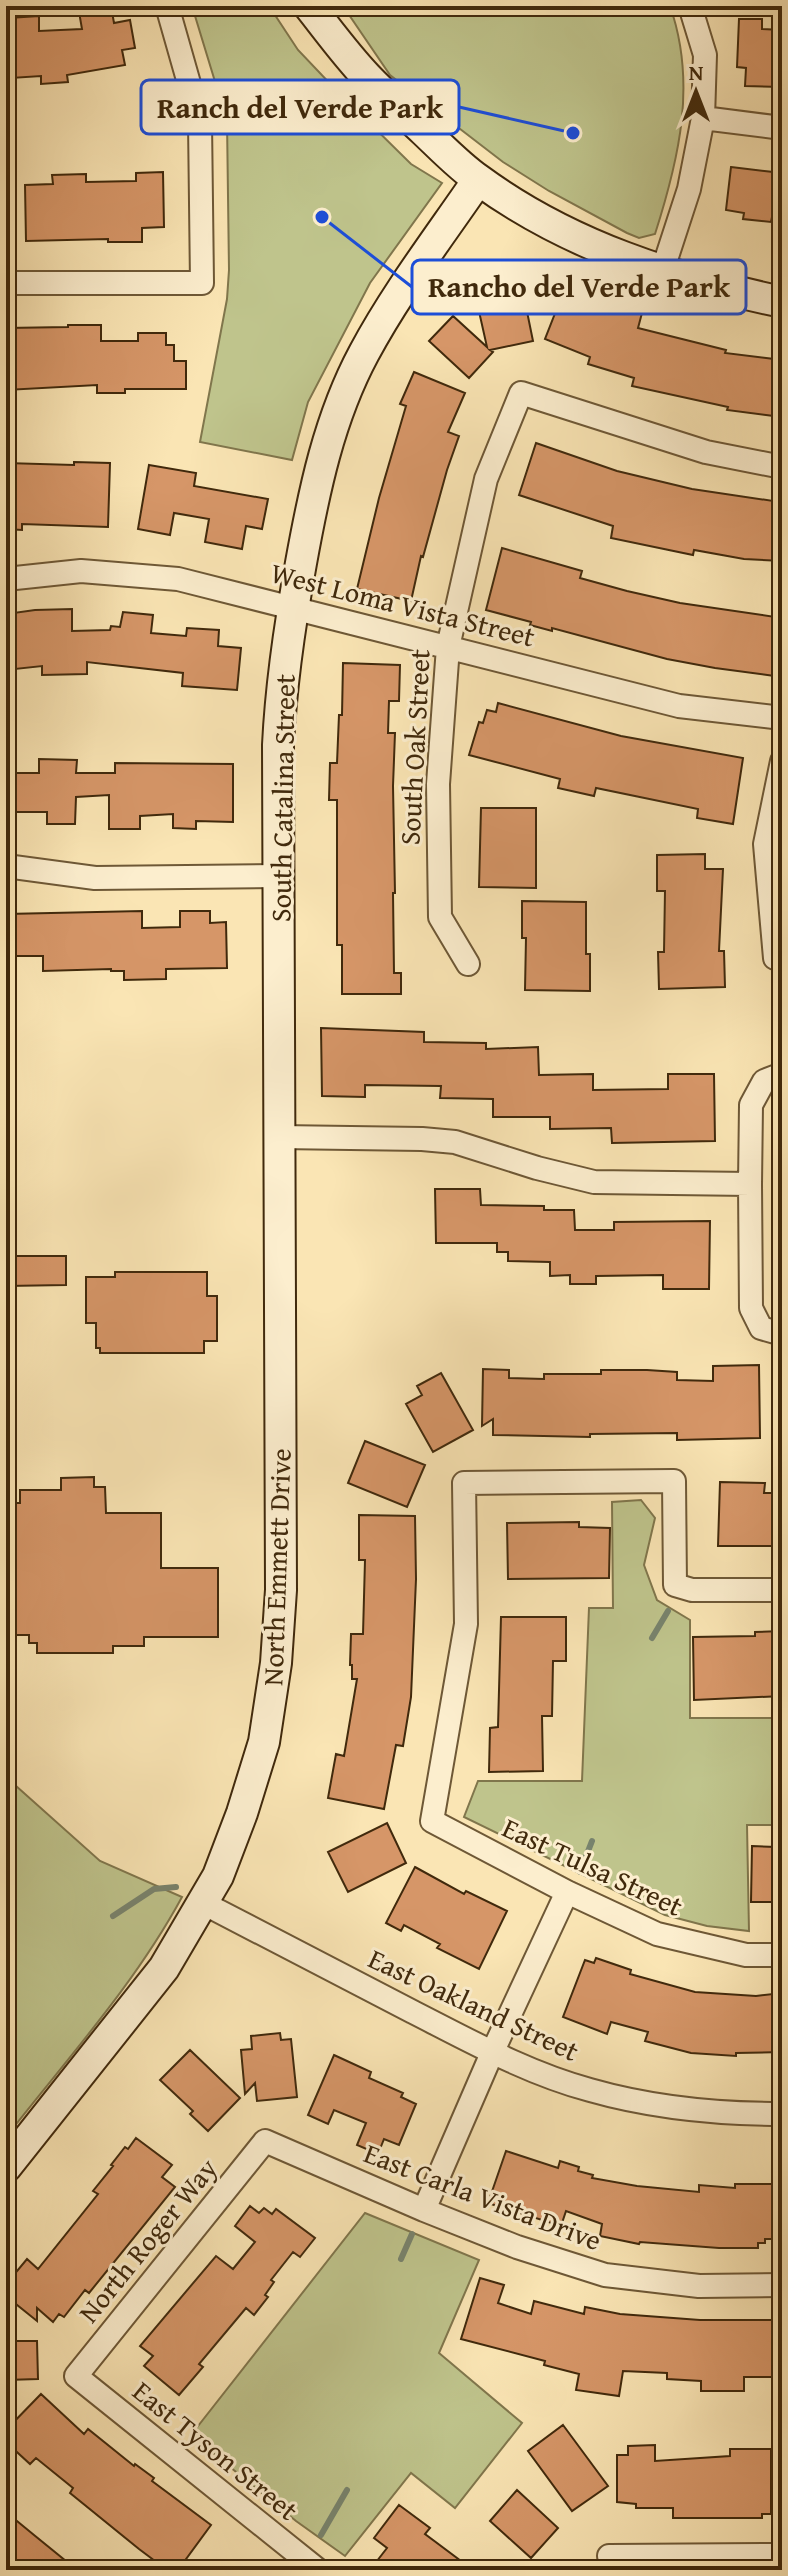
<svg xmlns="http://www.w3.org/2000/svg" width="788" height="2576" font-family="'Gentium Book Plus',serif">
<rect width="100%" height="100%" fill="#fae5b4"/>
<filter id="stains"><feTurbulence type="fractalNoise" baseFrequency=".0025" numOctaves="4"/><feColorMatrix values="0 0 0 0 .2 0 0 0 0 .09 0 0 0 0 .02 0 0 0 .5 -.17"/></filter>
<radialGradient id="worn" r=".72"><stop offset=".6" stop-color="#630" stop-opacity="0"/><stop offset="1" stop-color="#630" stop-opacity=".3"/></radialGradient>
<!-- green -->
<path fill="#bfc48c" stroke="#80764c" stroke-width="2" d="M192,6H269L298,50L337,91L411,164L442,183L370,283L308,402L292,460L200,442L227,299L229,270L227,121Z
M343,6H670C697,83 679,159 655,234L639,238L627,233L549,191L503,162L390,75Z
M641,1500L655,1518L644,1565L657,1600L690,1620V1718H782V1825H747L749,1931L707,1926L665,1915L464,1817L478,1781H582L589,1608H613L612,1502Z
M6,1777L100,1861L182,1897C135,1984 67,2059 6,2137Z
M365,2213L479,2260L439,2353L522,2423L455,2508L411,2473L345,2556L296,2521L191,2435Z"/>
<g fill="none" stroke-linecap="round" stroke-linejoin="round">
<!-- stream -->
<path stroke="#78836d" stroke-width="6" d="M652,1638L668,1611
M580,1872L592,1841
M113,1916L154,1889L176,1887
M401,2259L412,2234
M321,2535L347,2490"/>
</g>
<!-- building -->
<path fill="#d69668" stroke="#40290c" stroke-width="2" d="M78,6H111L114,23L130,20L135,48L122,50L125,65L67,75L68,82L41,84V76L11,78L8,18L39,16V31L82,29Z
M739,19H762V29L782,30V87L745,86L746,68L737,67Z
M731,167L782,173V218L772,217L771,222L743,219L744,213L726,210Z
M163,172L164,227L142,228V242H108V239L26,241L25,185L53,184L52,175L86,174V182L136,181V173Z
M505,282L507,290L522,287L533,341L490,350L493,352L469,378L429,341L453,316L487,347L474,289Z
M565,288L607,304V302L642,313L638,328L726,350L725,353L782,360V417L727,410L728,407L632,386L634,378L588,364L590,357L545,339Z
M68,325H101V341H138V333H166V345H174V361H186V389H125V393H97V385L6,390V328L68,327Z
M414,372L465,393L448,432L459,436L447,470L423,557L421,556L411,601L357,589L379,498L406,406L400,404Z
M536,443L617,471L692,489L780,502L782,561L744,559L694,550L693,555L611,538L613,526L519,495Z
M74,462L110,463L108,527L22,524V530L6,529V463L74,465Z
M149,465L196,473L194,486L268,499L262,529L246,526L242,549L205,542L209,519L174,513L170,535L138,529Z
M502,548L582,571L580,578L627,591L680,603L782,618V677L715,668L667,659L552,628V631L530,625L531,622L486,610Z
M72,609V631L110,630L111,626L120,627L123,612L153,615L151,633L186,636L187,628L219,630L218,646L241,648L237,690L182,686L183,673L87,662V674L42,675V666L6,670V614L35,610Z
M343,663L400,665L399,701H389L388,733H395L393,786L395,893H393L394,973H401V994H342V945H337V800H329L330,763H337L339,715H342Z
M498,703L621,736L743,758L733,824L697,818L698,809L596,788L594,796L558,788L560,779L469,755L479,722L483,723L487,710L496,712Z
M39,759L77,760L76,773H115V763L233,764V822L196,821V829L173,828V814L140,816V829H109V795L76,797L75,824H47V812H6V773H39Z
M481,808H536V888L479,887Z
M705,854V869H723L719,951H724L725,987L659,989L658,952H664L665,891H657V855Z
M522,901L586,902V954H590V991L525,990L526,938H522Z
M142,911V928L180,927V911H210V923L226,922L227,968L166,969V979L124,980V971H111V969L43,971V956H6V914Z
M321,1028L424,1032V1042L486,1043V1049L538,1047L539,1075L593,1074V1090L668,1089V1074H714L715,1141L612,1143L611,1128L550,1129V1117H493V1099L440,1098L441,1086L365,1085V1097L322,1096Z
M435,1189H480L481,1205L544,1206V1210H574L575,1230H614V1222L710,1221L709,1289H663V1275L596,1276V1284H570V1275L550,1276V1262L508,1261V1252H497V1243H436Z
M6,1256H66V1285L6,1286Z
M115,1272H207V1296H217V1341H204V1353H100V1348H96V1323H86V1277H115Z
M759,1365L760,1438L677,1440V1433L590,1434V1437L493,1435V1419L482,1426L483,1369L509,1370V1378L544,1379V1374H601V1370H647L677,1372V1380L713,1381V1366Z
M441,1373L473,1430L433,1452L406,1404L422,1395L417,1386Z
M365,1441L425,1465L407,1507L348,1483Z
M94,1477V1487H105L106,1513H161V1568H218V1637H144V1646H113V1653H37V1643H29V1635H6V1518H11V1503H20V1490H61V1478Z
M720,1482L765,1483L764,1493H782V1546H718Z
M359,1515L415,1516L416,1579L411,1697L403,1746L396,1745L384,1809L328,1798L336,1754L344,1756L357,1679H352V1665H350L351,1634H363L365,1560H359Z
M579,1522V1527L610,1528L609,1578L508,1579L507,1523Z
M501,1617H566V1661H553L552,1716H542L543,1771L489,1772L490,1728L498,1727Z
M782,1631V1696L694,1700L693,1637L755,1636V1632Z
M387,1823L406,1863L348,1892L328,1852Z
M752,1846L776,1847V1856H782V1902H751Z
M415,1867L464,1894L466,1891L507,1911L479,1969L437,1948L440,1944L404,1925L401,1931L386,1923Z
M596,1958L631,1970L630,1974L695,1992L756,1996L782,1993V2052L736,2053V2056L691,2053L645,2041L648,2032L611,2022L607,2034L563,2017L585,1960L594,1963Z
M280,2033L281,2040L291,2039L297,2097L257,2101L255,2083L245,2094L241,2050L252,2049L251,2036Z
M190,2050L240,2098L208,2131L190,2114L193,2111L160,2080Z
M334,2055L371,2072L369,2078L403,2093L401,2097L416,2104L399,2145L384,2139L378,2154L357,2145L366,2123L334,2110L328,2124L308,2115Z
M136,2138L172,2165L162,2177L175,2187L89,2293L85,2290L64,2317L59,2314L53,2322L37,2308V2321L6,2296L13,2288L7,2283L27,2259L38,2269L98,2194L93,2191L113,2166L111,2165L125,2147L128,2149Z
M506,2151L558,2168L560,2161L579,2167L578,2171L593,2175L592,2178L637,2186L699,2192V2185L735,2188V2184H775V2239H765V2243H758V2248H719L640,2242L639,2244L600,2236L602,2224L566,2211L561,2226L488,2203Z
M250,2206L259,2213L264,2208L272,2214L276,2209L315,2238L300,2257L293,2252L271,2280L274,2282L265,2295L268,2297L254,2315L246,2308L199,2364L203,2367L179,2395L144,2366L153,2356L140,2346L216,2256L233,2269L255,2242L235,2226Z
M480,2278L504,2285L498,2303L531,2314L534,2301L584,2314L585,2307L620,2314L700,2320H782V2377H744V2391H701V2381L667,2379V2373L623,2371L619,2396L576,2390L579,2374L544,2365L545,2361L461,2339Z
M6,2341H37L38,2379L6,2380Z
M41,2394L84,2434L88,2429L134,2466L135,2464L154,2478L152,2481L211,2525L178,2570H167L139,2549L70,2493L73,2488L36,2458L30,2464L6,2442V2430Z
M563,2425L608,2486L572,2511L528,2451Z
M655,2445V2461L730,2456V2449H771V2514H762V2518H673V2508H636V2504L617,2502V2455H628V2446Z
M517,2490L558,2528L531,2558L490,2521Z
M399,2505L430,2528L425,2534L473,2570H370L387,2548L374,2538Z
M6,2512L34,2535L77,2570H6Z"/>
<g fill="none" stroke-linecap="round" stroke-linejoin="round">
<!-- street casing -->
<g stroke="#6e5836" stroke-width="26">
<path id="street" d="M703,118L782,128
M662,272L689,189L703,118L705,55L690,6
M6,283H202L200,122L167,6
M6,579L81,571L178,579L679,706L782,718
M6,866L95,878L279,876
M775,958L765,844L782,761
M468,964L440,917L438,784L448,647L486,479L521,393L706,452L782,467
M782,1074L764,1081L751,1105L750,1184L751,1308L761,1328L782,1334
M279,1137L422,1139L455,1142L537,1168L594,1182L750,1184
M782,1590H692L675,1585L674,1481L464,1483L466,1624L432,1821L567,1892L657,1934L746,1955H782
M203,1903C273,1940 343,1976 413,2012C470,2041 527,2073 590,2090C653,2108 717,2114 782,2114
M424,2210L492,2053L567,1892
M609,2556L782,2555
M318,2570L76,2376L265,2141L424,2210L517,2247L605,2275L699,2286L782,2285"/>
</g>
<!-- secondary casing -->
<g stroke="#40290c" stroke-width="34">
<path id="secondary" d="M309,6C328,30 346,55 367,77C385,96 405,113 424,131C442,148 459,166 479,180C569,246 674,279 782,302
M6,2167L164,1968L218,1876L242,1813L264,1742L276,1663L281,1590L278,745C281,683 290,623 301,563C314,491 329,418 364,353C396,293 439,237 478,180"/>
</g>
<!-- street -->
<use href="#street" stroke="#fceece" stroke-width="22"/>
<!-- secondary -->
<use href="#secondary" stroke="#fceece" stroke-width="30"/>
</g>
<g text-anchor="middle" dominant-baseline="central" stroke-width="6" stroke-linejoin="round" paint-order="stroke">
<!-- street labels -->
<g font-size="28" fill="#40290c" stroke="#fceece">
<text transform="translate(403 604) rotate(14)">West Loma Vista Street</text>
<text transform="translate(414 747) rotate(-87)">South Oak Street</text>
<text transform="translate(282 798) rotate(-89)">South Catalina Street</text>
<text transform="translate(276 1567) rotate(-88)">North Emmett Drive</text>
<text transform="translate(593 1866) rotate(25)">East Tulsa Street</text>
<text transform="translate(474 2004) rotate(25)">East Oakland Street</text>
<text transform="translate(483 2196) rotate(21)">East Carla Vista Drive</text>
<text transform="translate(147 2240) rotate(-51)">North Roger Way</text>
<text transform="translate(216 2450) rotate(39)">East Tyson Street</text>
</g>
</g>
<!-- callouts -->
<path fill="none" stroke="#1d4ed8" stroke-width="3" d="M573 133L459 107M322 217L412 287"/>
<g fill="#1d4ed8" stroke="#fceece" stroke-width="3">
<circle cx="573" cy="133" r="8"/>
<circle cx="322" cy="217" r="8"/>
</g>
<g fill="#fceece" stroke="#1d4ed8" stroke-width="3">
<rect x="141" y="80" width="318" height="54" rx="8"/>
<rect x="412" y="260" width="334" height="54" rx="8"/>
</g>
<g font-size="30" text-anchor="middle" font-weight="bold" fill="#40290c">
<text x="300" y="118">Ranch del Verde Park</text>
<text x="579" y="297">Rancho del Verde Park</text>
</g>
<!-- margin -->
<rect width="788" height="2576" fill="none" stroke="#fae5b4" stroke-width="32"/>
<rect x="8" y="8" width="772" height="2560" fill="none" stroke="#40290c" stroke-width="4"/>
<rect x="16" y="16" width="756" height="2544" fill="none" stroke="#40290c" stroke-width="2"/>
<!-- north arrow -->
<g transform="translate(696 92)" stroke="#fceece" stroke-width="6" paint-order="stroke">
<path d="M0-6L14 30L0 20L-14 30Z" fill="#40290c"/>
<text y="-12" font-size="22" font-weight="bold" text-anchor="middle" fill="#40290c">N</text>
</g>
<rect width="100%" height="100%" filter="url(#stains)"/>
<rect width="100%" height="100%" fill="url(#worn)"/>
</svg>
